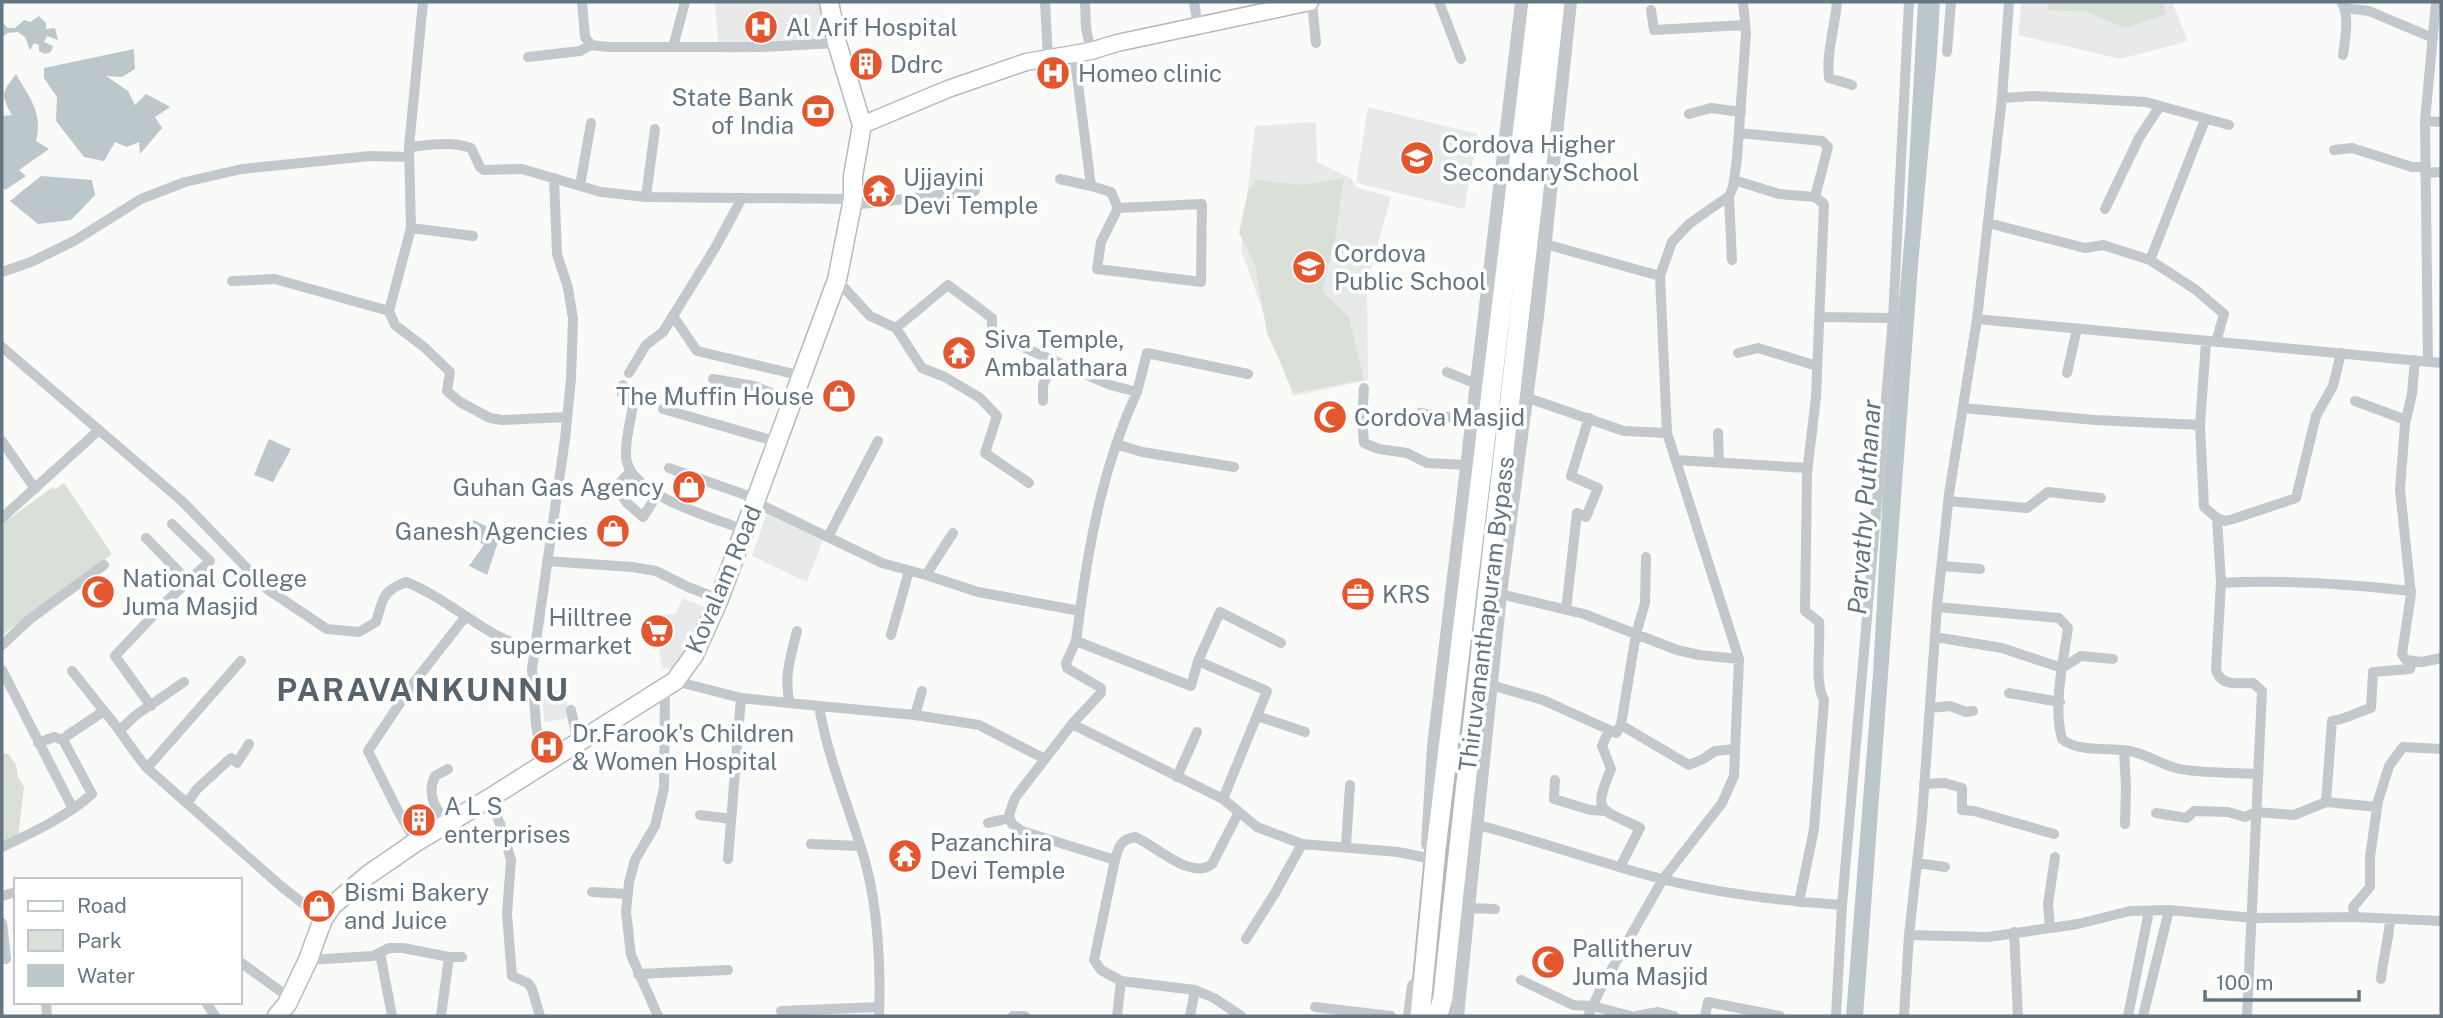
<svg xmlns="http://www.w3.org/2000/svg" width="2443" height="1018" font-family="'Public Sans',sans-serif">
<rect width="100%" height="100%" fill="#fafaf8"/>
<!-- built -->
<path fill="#e8e9e9" d="M715,2H825L830,43L758,52L723,53L718,43Z
M2022,2H2172L2188,41L2120,59L2018,35Z
M1059,60L1063,84L1044,86L1043,62Z
M1368,107L1478,134L1464,209L1356,183Z
M1316,122L1317,162L1351,178L1356,187L1391,197L1367,284L1368,380L1293,396L1241,250L1255,126Z
M767,512L823,540L807,582L752,556Z
M683,598L711,610L676,670L662,667L657,638L650,616L675,614Z
M564,689L570,718L545,722L540,692Z"/>
<!-- green -->
<path fill="#dadfd7" d="M2049,2H2163L2167,14L2125,28L2085,11L2048,10Z
M1344,178L1335,237L1322,291L1349,318L1364,380L1294,393L1267,333L1255,264L1239,233L1248,191L1257,180L1304,185Z
M64,483L112,554L2,635V524L53,487L55,489Z
M2,753L8,754L16,764L18,777L24,787L18,838L2,842Z"/>
<!-- water -->
<path fill="#bbc7cb" d="M1918,2H1940L1937,55L1918,266L1863,1016H1846L1873,674L1883,490L1906,220Z
M39,16L46,23V29L55,28L58,40L47,36L44,42L53,46L51,52L45,54L39,51V45L34,43L30,50L25,37L18,32L7,33L2,38V22L8,28H15L24,20L30,22Z
M134,49L135,69L122,77L106,76L128,91L135,105L146,94L170,107L155,117L162,128L140,154L139,142L127,147L115,142L104,161L84,157L56,121L57,97L44,78V68Z
M16,74C30,99 43,112 36,141L49,149L19,170L26,176L5,190L2,186V116L12,115C0,94 2,93 16,74Z
M41,176L92,180L95,195L71,220L38,224L10,201Z
M269,439L291,449L273,482L254,475Z
M473,520L501,533L487,575L469,566L484,545L469,536Z"/>
<g fill="none" stroke-linecap="round" stroke-linejoin="round">
<!-- secondary casing -->
<g stroke="#b3babf" stroke-width="19">
<path id="secondary" d="M862,125L948,89L1026,62L1091,51L1117,43L1310,2"/>
</g>
<!-- primary casing -->
<g stroke="#b5babe" stroke-width="21">
<path id="primary" d="M277,1016L287,1004L308,960L323,919L333,905L368,875L416,842L490,798L675,681L694,655L719,599L837,280L853,199V176L862,125L837,43L829,2"/>
</g>
<!-- trunk casing -->
<g stroke="#b4b9bd" stroke-width="23">
<path id="trunk" d="M1420,1016L1436,849L1538,2
M1438,1016L1443,997C1477,665 1519,334 1555,2"/>
</g>
<!-- minor -->
<path stroke="#c3c8cc" stroke-width="10" d="M423,2L409,147L411,228L389,311L395,325L424,347L450,372L447,391L460,402L490,418L502,420L567,417
M582,2L585,37L591,45L608,47H761L837,43
M1045,2L1048,58
M1085,2L1086,28L1091,51
M1194,2L1198,26
M1312,2L1316,43
M1439,2L1461,59
M1837,2C1835,27 1826,53 1829,78L1852,85
M2342,3C2350,18 2345,39 2343,55
M2344,8L2369,11L2433,38
M1651,10L1654,30L1745,25
M673,47L685,2
M1947,52L1951,2
M528,57L580,51L591,45
M2002,98L2035,96L2146,102L2229,125
M1689,114L1711,108L1741,112
M2425,121L2441,122
M1739,133L1822,141L1828,147L1815,197
M409,147C430,145 450,141 471,148L480,167L484,170L522,169L601,192L646,197L853,199
M2334,150L2352,148L2412,167H2425
M2425,173L2441,172
M1060,179L1091,186L1074,52
M1734,180L1779,194L1815,197L1824,204L1816,397L1807,473L1805,611L1819,622C1821,644 1814,683 1824,700L1814,829L1799,902
M580,186L591,123
M1091,186L1111,192L1118,208L1202,204L1201,282L1097,269L1101,242L1118,208
M1729,196L1732,260
M646,197L655,129
M852,205L975,191
M2105,209L2139,138L2160,106
M1988,223L2085,248L2103,245L2150,260L2196,290L2224,314L2216,342
M411,228L473,236
M1545,244L1660,276
M2150,260L2205,120
M2,272L31,262L74,241L141,199L185,182L242,169L370,156L409,157
M837,280L870,316L896,328L922,368L945,377L980,398L997,416L985,453L1029,483
M232,281L275,279L389,311
M673,316L697,351L802,376
M1820,317L1893,318
M1977,319L2441,363
M2206,342L2200,425L2204,507L2217,518L2221,583L2216,670C2221,687 2238,683 2253,683L2262,691L2247,1016
M2,347L183,502L267,589L327,629L359,632L376,622C383,599 382,591 406,582C452,600 485,638 534,650
M1738,353L1758,348L1817,366
M2415,360L2412,394L2405,424L2400,490L2411,594L2402,654L2406,660L2422,662L2441,658
M2428,361L2425,121L2436,2
M1447,372L1476,384
M629,373L646,345L663,332L715,248L742,198
M2067,373L2077,329
M713,379L754,386L793,402
M623,385L622,394L634,398C632,416 625,438 626,456C627,495 714,518 745,530
M1364,388L1362,420L1364,443L1379,449L1407,453L1427,463L1466,465
M1137,392L1147,353L1248,374
M1525,397L1624,431L1667,433
M1043,401V385L1054,360
M2355,401L2406,420
M1963,408L2095,420L2200,425
M663,409L778,442
M1420,413L1471,420
M1718,433L1719,462
M2,441L35,489
M1116,444L1142,452L1234,467
M1676,460L1808,468
M669,468L757,499
M630,472L616,487L627,503L643,517L657,495
M1948,501L2027,508L2048,492L2101,498
M755,502L882,563L926,575L978,592L1080,611C1090,536 1105,461 1137,392L1110,385L1011,342L992,330V318L948,285L896,328
M2,518L99,430
M2217,518L2225,521L2233,519L2296,498L2316,416L2333,386L2341,353
M828,537L878,441
M146,538L189,582
M547,561L632,567L656,571L688,587L719,599
M1943,566L1980,569
M926,575L953,533
M2221,583C2284,579 2348,584 2411,591
M1500,594L1584,614L1677,650L1699,655L1739,659
M1937,607L2059,618L2068,628C2063,662 2053,706 2062,739C2079,753 2109,747 2130,751C2146,754 2160,764 2176,768C2200,774 2233,772 2258,774
M1566,610L1577,513L1586,517L1598,488L1571,476L1589,418
M1080,611L1076,641L1191,686L1198,661L1220,612L1281,643
M891,635L909,571
M1935,637L2002,648L2062,668L2081,656L2113,659
M2,645L30,619L104,565
M1198,661L1267,691L1223,799
M2,670L73,809
M72,671L104,711
M675,681L741,698L819,706C828,760 850,809 865,861C878,908 881,968 879,1016
M1491,685L1543,700L1616,733L1621,725L1689,765L1703,759L1715,751L1735,749
M2009,693L2060,702
M790,703C783,679 791,655 797,631
M151,706L115,656L167,601L210,561L172,524
M819,706L915,715L979,725L1045,759L1015,798L1009,815L1012,824L1022,831L1115,860C1118,847 1121,839 1135,837C1155,845 1191,881 1212,864L1239,812L1257,827L1302,844L1398,852L1427,858
M1930,708L1950,706L1966,712L1973,711
M571,710L578,743
M915,715L922,691
M1257,716L1305,732
M1072,724L1223,799L1239,812
M1621,725L1636,634L1645,603L1646,557
M121,729L136,715L184,682
M1609,730L1602,746L1611,769C1592,814 1600,808 1640,828L1620,867
M38,743L54,737L63,740
M2124,750L2126,787L2125,824
M1045,759L1072,724L1101,693V688L1067,668L1066,663L1076,641
M543,765L536,725L532,669L565,439L571,379L573,319L568,288L557,254L554,178
M147,768L241,661
M1177,777L1197,732
M1555,780L1554,799L1590,810L1606,811
M1924,784L1945,783L1962,788V810L1974,811L2054,834
M490,798L502,829L511,860L507,914L512,976L528,983L532,989L540,1016
M2326,802L2332,721C2346,719 2357,712 2371,708L2373,672L2410,669L2412,663
M187,803L197,789L231,758L237,763L249,744
M2156,813L2187,818L2194,811L2228,812L2245,817L2256,812L2294,815L2326,802L2377,807
M700,815L731,819
M988,823L1010,818
M447,824C436,808 426,796 435,776L448,769
M1478,825C1540,841 1600,863 1662,879C1721,894 1782,901 1842,905
M416,842L398,811L368,751L412,685L466,616
M811,844L860,846
M1346,846L1350,785
M2,847C34,832 66,817 92,794L63,740L68,735L104,711C120,729 131,749 147,768L282,887L323,919
M728,859L741,698
M1115,860L1094,960L1101,970L1121,981L1117,1016
M1917,863L1945,867
M592,892L627,894
M2,896L16,892
M1468,908L1495,909
M2355,917L2353,907L2370,887V857L2378,801L2389,766L2403,747L2441,749
M2,923L6,959
M2050,928L2048,904L2055,857
M2014,932L2018,1016
M1909,935L1988,937L2078,924L2130,911L2169,910L2253,918L2355,917L2441,921
M1246,939L1275,893L1302,844
M380,953L392,1016
M308,960L373,956L389,948H403L449,957H462
M240,962L290,998
M638,974L728,970
M2381,979C2383,958 2389,939 2390,919
M1521,980L1573,1005L1592,1006L1631,1016
M1121,981L1195,990L1190,1016
M1195,990L1214,998L1241,1016
M46,1002L47,1016
M206,1002L215,1016
M1315,1007L1391,1016
M781,1011L879,1007
M441,1016L449,957
M658,1016L631,955L626,912L629,882L635,860L655,826L664,788L665,687
M1013,1016H1025
M1588,1016L1601,988L1663,879L1722,803L1734,776L1739,659L1667,433L1660,276L1672,242L1689,224L1729,196L1733,187L1737,158L1746,33L1743,2
M1636,1016L1658,1012L1674,1016
M1705,1016L1708,1002L1780,1016
M1836,1016L1842,905L1893,318L1909,2
M1904,1016L1909,935L1922,818L1937,607L1949,494L1977,319L2002,98L2009,2
M2128,1016L2149,911
M2143,1016L2169,910"/>
<!-- tertiary -->
<path stroke="#c3c8cc" stroke-width="14" d="M1428,844L1434,746L1522,2
M1410,1016L1414,986
M1457,1016L1500,594L1537,316L1570,2"/>
<!-- secondary -->
<use href="#secondary" stroke="#fff" stroke-width="16"/>
<!-- primary -->
<use href="#primary" stroke="#fff" stroke-width="18"/>
<!-- trunk -->
<use href="#trunk" stroke="#fff" stroke-width="19"/>
</g>
<!-- icons -->
<defs>
<g id="hospital-disc" transform="scale(1.75)"><circle r="9.5" fill="#e4572e" stroke="#fff"/><path d="M-5-5h3v3.5h4V-5h3V5h-3V1.5h-4V5h-3Z" fill="#fff"/></g>
<g id="building-disc" transform="scale(1.75)"><circle r="9.5" fill="#e4572e" stroke="#fff"/><path d="M-4-6H4V6H1V3H-1V6H-4ZM-2.5-4.3h1.7v1.8h-1.7ZM.8-4.3h1.7v1.8H.8ZM-2.5-1h1.7V.8h-1.7ZM.8-1h1.7V.8H.8Z" fill="#fff"/></g>
<g id="bank-disc" transform="scale(1.75)"><circle r="9.5" fill="#e4572e" stroke="#fff"/><path d="M-6-4H6V4H-6ZM0-2.3a2.3 2.3 0 1 0 0 4.6a2.3 2.3 0 1 0 0-4.6Z" fill="#fff"/></g>
<g id="school-disc" transform="scale(1.75)"><circle r="9.5" fill="#e4572e" stroke="#fff"/><path d="M0-5L7-2L0 1L-7-2ZM-4 1L0 2.5L4 1V4Q0 6-4 4Z" fill="#fff"/></g>
<g id="temple-disc" transform="scale(1.75)"><circle r="9.5" fill="#e4572e" stroke="#fff"/><path d="M0-6L5-2H3V0L6.5 2.5H4V6H1.5V3h-3V6H-4V2.5H-6.5L-3 0V-2H-5Z" fill="#fff"/></g>
<g id="shop-disc" transform="scale(1.75)"><circle r="9.5" fill="#e4572e" stroke="#fff"/><path d="M-5-2.5h2.3a2.7 3.5 0 0 1 5.4 0H5L5.5 6h-11ZM-1.5-2.5h3a1.5 2.3 0 0 0-3 0Z" fill="#fff"/></g>
<g id="mosque-disc" transform="scale(1.75)"><circle r="9.5" fill="#e4572e" stroke="#fff"/><path d="M3.5-4.9A6 6 0 1 0 3.5 4.9A5 5 0 1 1 3.5-4.9Z" fill="#fff"/></g>
<g id="office-disc" transform="scale(1.75)"><circle r="9.5" fill="#e4572e" stroke="#fff"/><path d="M-6-3h4V-5.5h4V-3h4V5H-6ZM-1-4.5V-3h2v-1.5ZM-6 0V1H6V0Z" fill="#fff"/></g>
<g id="supermarket-disc" transform="scale(1.75)"><circle r="9.5" fill="#e4572e" stroke="#fff"/><path d="M-6-5.5h2.5l.6 2H6L4.5 2H-2.5L-4.4-4H-6ZM-1.5 3.2a1.3 1.3 0 1 0 .1 0ZM3 3.2a1.3 1.3 0 1 0 .1 0Z" fill="#fff"/></g>
</defs>
<g fill-rule="evenodd">
<use href="#hospital-disc" x="761" y="27"/>
<use href="#building-disc" x="866" y="64"/>
<use href="#hospital-disc" x="1053" y="73"/>
<use href="#bank-disc" x="818" y="111"/>
<use href="#school-disc" x="1417" y="158"/>
<use href="#temple-disc" x="879" y="191"/>
<use href="#school-disc" x="1309" y="267"/>
<use href="#temple-disc" x="959" y="353"/>
<use href="#shop-disc" x="839" y="396"/>
<use href="#mosque-disc" x="1330" y="417"/>
<use href="#shop-disc" x="689" y="487"/>
<use href="#shop-disc" x="613" y="531"/>
<use href="#mosque-disc" x="98" y="592"/>
<use href="#office-disc" x="1358" y="594"/>
<use href="#supermarket-disc" x="657" y="631"/>
<use href="#hospital-disc" x="547" y="747"/>
<use href="#building-disc" x="419" y="820"/>
<use href="#temple-disc" x="905" y="856"/>
<use href="#shop-disc" x="319" y="906"/>
<use href="#mosque-disc" x="1548" y="962"/>
</g>
<g text-anchor="middle" dominant-baseline="central" stroke-width="7" stroke-linejoin="round" paint-order="stroke">
<!-- poi labels -->
<g font-size="24" fill="#657683" stroke="#fff" text-anchor="start">
<text x="786" y="27">Al Arif Hospital</text>
<text x="890" y="64">Ddrc</text>
<text x="1078" y="73">Homeo clinic</text>
<text x="794" y="97" text-anchor="end">State Bank<tspan x="794" dy="28">of India</tspan></text>
<text x="1442" y="144">Cordova Higher<tspan x="1442" dy="28">SecondarySchool</tspan></text>
<text x="903" y="177">Ujjayini<tspan x="903" dy="28">Devi Temple</tspan></text>
<text x="1334" y="253">Cordova<tspan x="1334" dy="28">Public School</tspan></text>
<text x="984" y="339">Siva Temple,<tspan x="984" dy="28">Ambalathara</tspan></text>
<text x="814" y="396" text-anchor="end">The Muffin House</text>
<text x="1354" y="417">Cordova Masjid</text>
<text x="664" y="487" text-anchor="end">Guhan Gas Agency</text>
<text x="588" y="531" text-anchor="end">Ganesh Agencies</text>
<text x="122" y="578">National College<tspan x="122" dy="28">Juma Masjid</tspan></text>
<text x="1382" y="594">KRS</text>
<text x="632" y="617" text-anchor="end">Hilltree<tspan x="632" dy="28">supermarket</tspan></text>
<text x="572" y="733">Dr.Farook's Children<tspan x="572" dy="28">&amp; Women Hospital</tspan></text>
<text x="444" y="806">A L S<tspan x="444" dy="28">enterprises</tspan></text>
<text x="930" y="842">Pazanchira<tspan x="930" dy="28">Devi Temple</tspan></text>
<text x="344" y="892">Bismi Bakery<tspan x="344" dy="28">and Juice</tspan></text>
<text x="1572" y="948">Pallitheruv<tspan x="1572" dy="28">Juma Masjid</tspan></text>
</g>
<!-- street labels -->
<g font-size="24" fill="#657683" stroke="#fff">
<text transform="translate(723 579) rotate(-67)">Kovalam Road</text>
<text transform="translate(1486 614) rotate(-83)">Thiruvananthapuram Bypass</text>
</g>
<!-- water labels -->
<g font-size="26" font-style="italic" fill="#60757c" stroke="#fff">
<text transform="translate(1864 507) rotate(-86)">Parvathy Puthanar</text>
</g>
<!-- district labels -->
<g font-size="32" font-weight="bold" letter-spacing="2" fill="#57646e" stroke="#fff">
<text x="423" y="689">PARAVANKUNNU</text>
</g>
</g>
<!-- border -->
<rect width="2443" height="1018" fill="none" stroke="#657683" stroke-width="7"/>
<!-- legend -->
<rect x="14" y="878" width="228" height="126" fill="#ffffff" stroke="#c1c8cd" stroke-width="2"/>
<rect x="28" y="901" width="35" height="10" fill="#ffffff" stroke="#c1c8cd" stroke-width="2"/>
<text x="77" y="913" font-size="21" fill="#657683">Road</text>
<rect x="28" y="930" width="35" height="21" fill="#dadfd7" stroke="#c1c8cd" stroke-width="2"/>
<text x="77" y="948" font-size="21" fill="#657683">Park</text>
<rect x="28" y="965" width="35" height="21" fill="#bbc7cb" stroke="#c1c8cd" stroke-width="2"/>
<text x="77" y="983" font-size="21" fill="#657683">Water</text>
<!-- scale -->
<path d="M2205 990v10h154v-10" fill="none" stroke="#657683" stroke-width="3.5"/>
<text x="2216" y="990" font-size="21" fill="#657683" stroke="#ffffff" stroke-width="5" paint-order="stroke">100 m</text>
</svg>
